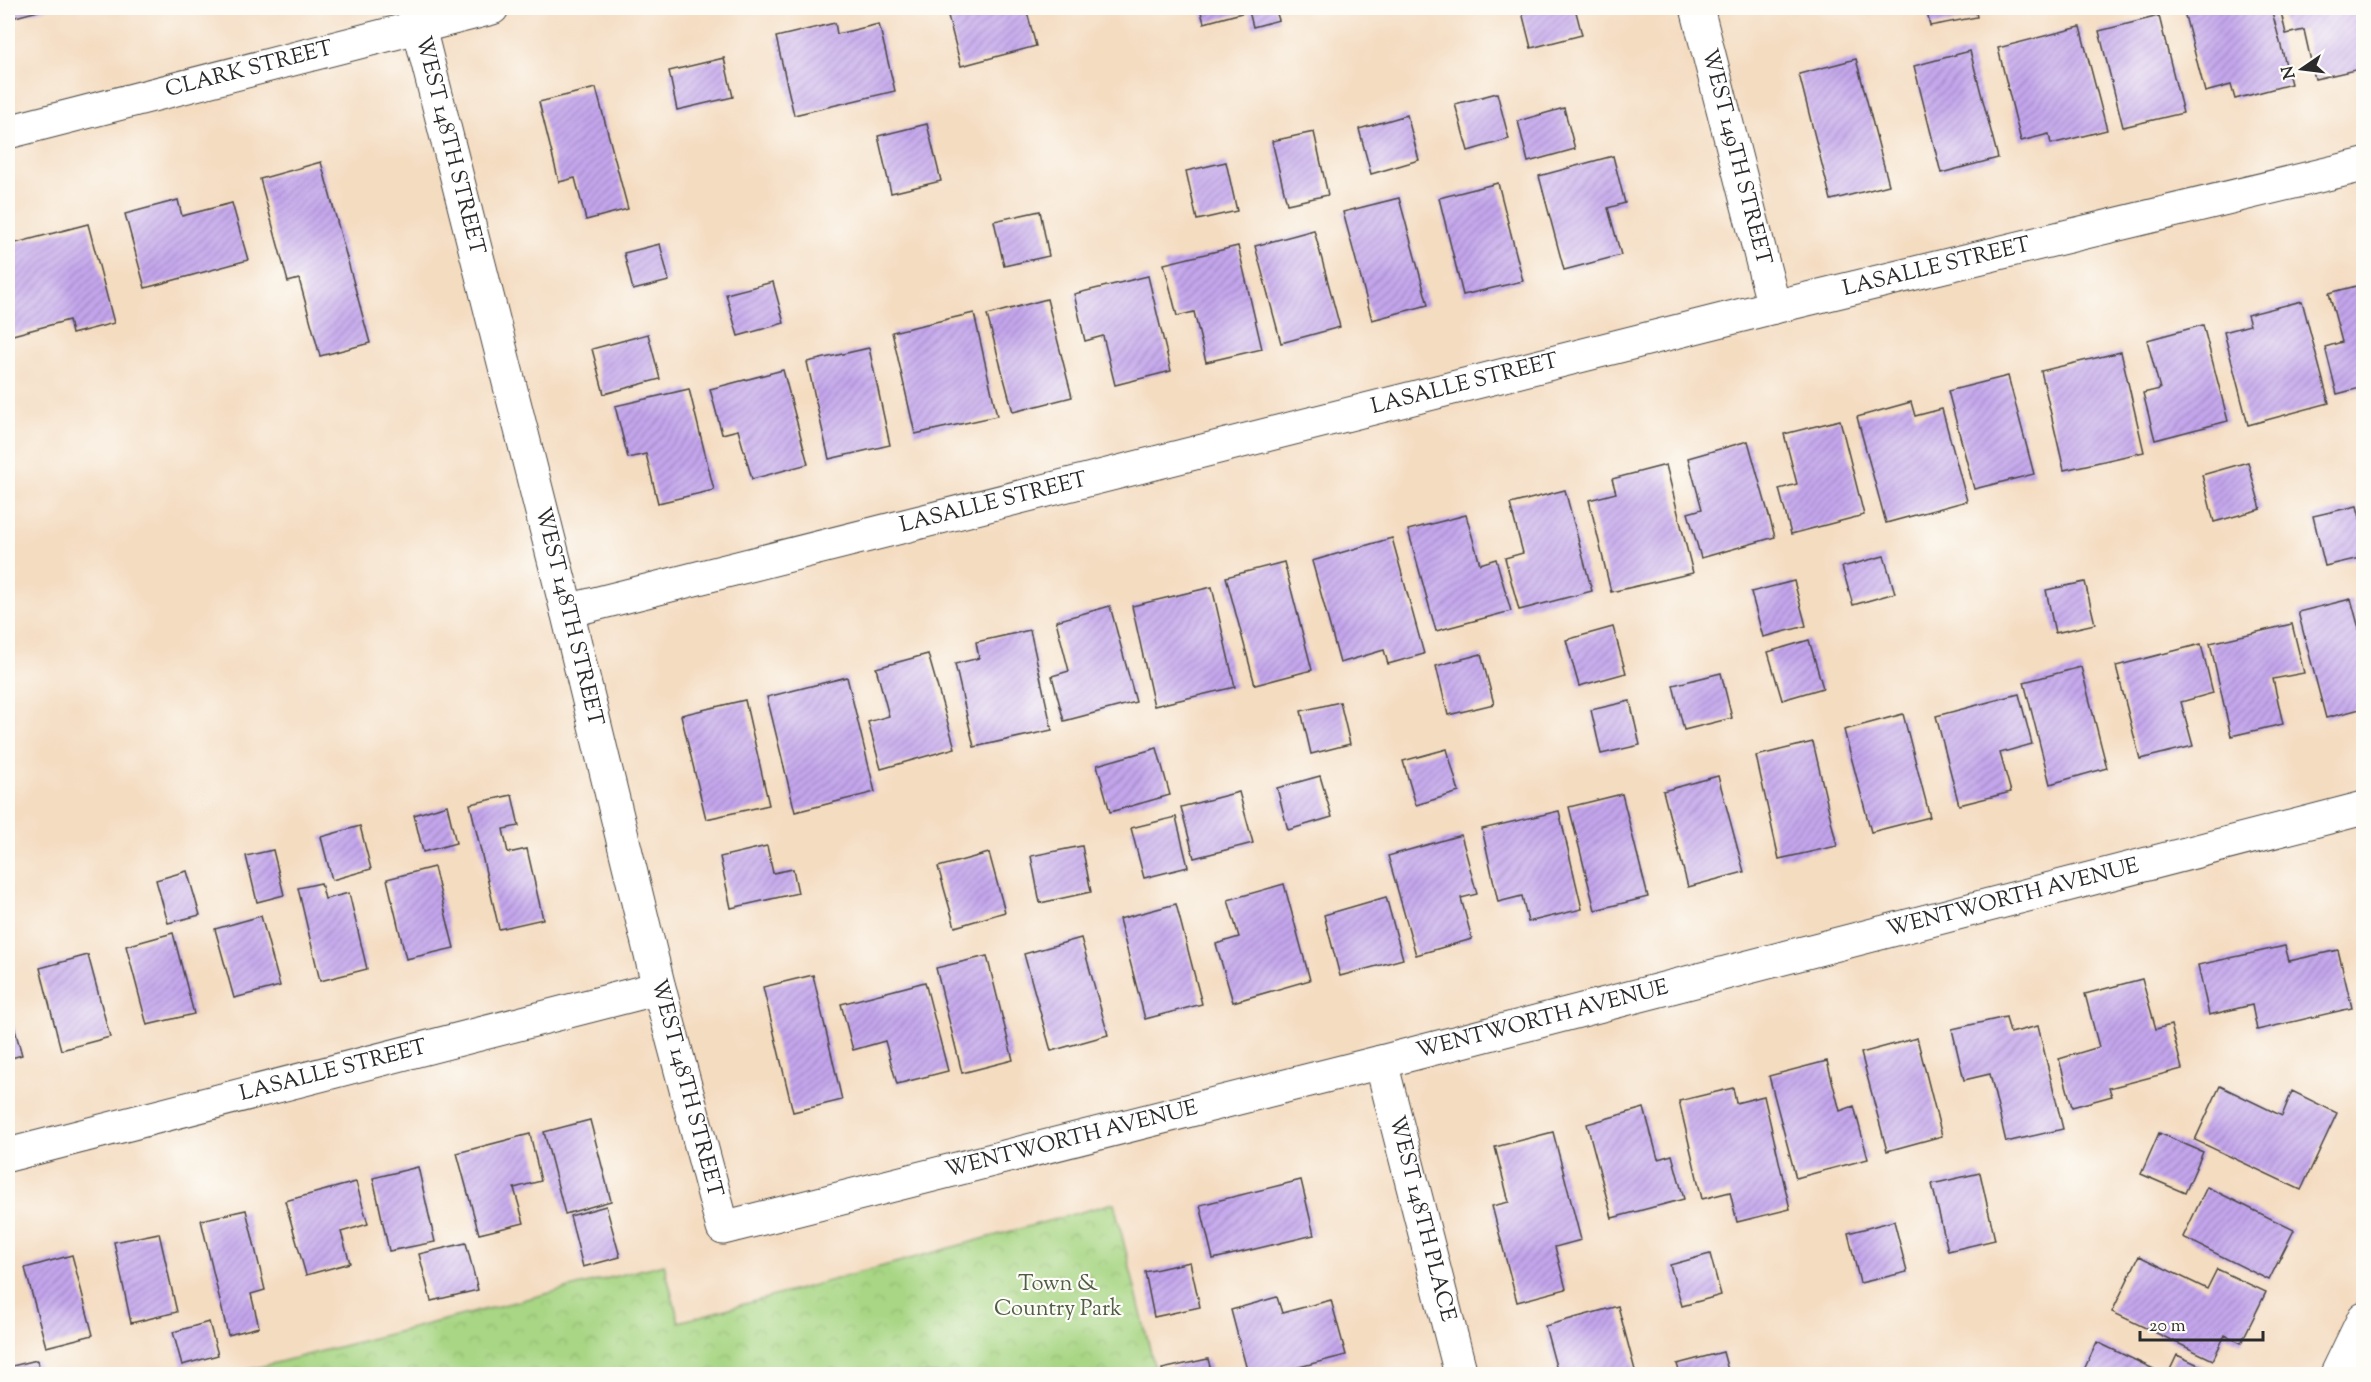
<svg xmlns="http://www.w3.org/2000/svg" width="2371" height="1382" font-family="'Sorts Mill Goudy',serif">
<defs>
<pattern id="park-crowns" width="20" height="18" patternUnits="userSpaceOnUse" patternTransform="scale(1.5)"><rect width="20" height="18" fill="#a8d684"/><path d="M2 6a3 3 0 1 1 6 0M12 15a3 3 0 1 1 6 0" fill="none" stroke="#91b872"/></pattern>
<pattern id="building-hatch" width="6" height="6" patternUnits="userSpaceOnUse" patternTransform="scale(1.5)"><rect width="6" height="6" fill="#c4a6ed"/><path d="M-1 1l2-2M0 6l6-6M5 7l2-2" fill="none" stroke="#9f87c0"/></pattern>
</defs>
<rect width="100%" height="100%" fill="#fdfcf7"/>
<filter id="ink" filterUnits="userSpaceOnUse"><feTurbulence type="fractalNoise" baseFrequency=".0167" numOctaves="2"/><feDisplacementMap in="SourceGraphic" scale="12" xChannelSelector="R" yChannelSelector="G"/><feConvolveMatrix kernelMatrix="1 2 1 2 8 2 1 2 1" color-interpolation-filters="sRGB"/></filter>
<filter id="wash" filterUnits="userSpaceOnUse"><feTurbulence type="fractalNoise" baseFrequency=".008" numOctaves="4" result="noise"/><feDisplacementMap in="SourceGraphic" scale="24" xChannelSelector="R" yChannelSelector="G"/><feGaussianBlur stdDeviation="1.35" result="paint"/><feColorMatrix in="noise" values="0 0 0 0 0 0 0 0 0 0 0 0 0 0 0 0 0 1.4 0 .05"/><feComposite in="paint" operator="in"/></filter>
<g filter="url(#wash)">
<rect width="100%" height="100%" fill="#f4dcc1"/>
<!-- park -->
<path fill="url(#park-crowns)" stroke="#6a8058" stroke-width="1.5" d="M1114,1203L1156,1374H237L236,1373L664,1264L679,1322Z"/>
<g id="blocks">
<!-- building -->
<path fill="url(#building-hatch)" d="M8,8H49L8,19Z
M946,8H1026L1036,46L961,66Z
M1200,8H1275L1279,20L1253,27L1249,11L1204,23Z
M1521,8H1575L1582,35L1531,48Z
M1926,8H1975L1977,17L1930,26Z
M2183,8H2271L2291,84L2235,99L2231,85L2205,92Z
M2280,8H2359L2364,28V68L2315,79L2304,30L2286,34Z
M2159,16L2183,113L2123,127L2099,31Z
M835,23L837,34L879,24L895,91L794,115L776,37Z
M2080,27L2107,130L2051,144L2049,134L2021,141L1998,48Z
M1970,51L1998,158L1941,173L1914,66Z
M724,58L733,97L677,110L669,71Z
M1856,59L1889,185L1831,200L1799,74Z
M596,88L628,209L586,220L575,178L559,182L539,102Z
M1497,93L1509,139L1468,151L1455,104Z
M1564,108L1575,149L1528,162L1518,121Z
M1407,115L1419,160L1371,174L1359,129Z
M927,124L941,181L891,193L878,136Z
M1314,132L1328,195L1287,204L1272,141Z
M1613,156L1625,203L1608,208L1621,255L1564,270L1539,176Z
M321,162L370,343L320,356L299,279L288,282L260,179Z
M1226,162L1237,211L1197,220L1186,171Z
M1498,183L1523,281L1463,295L1439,198Z
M1399,198L1428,305L1372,320L1343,212Z
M178,200L182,216L232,203L248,260L145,288L125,214Z
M1040,211L1049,256L1004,266L994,221Z
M88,224L114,323L72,334L69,320L9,336L8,245Z
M1314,230L1340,327L1281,343L1255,246Z
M660,244L669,281L633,290L624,253Z
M1238,246L1262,349L1206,362L1194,312L1177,316L1164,264Z
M1148,276L1171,371L1115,385L1103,336L1085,341L1074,294Z
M773,282L784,323L738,336L726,294Z
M2364,284V387L2337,394L2325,347L2342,342L2329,293Z
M1047,299L1072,397L1013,412L987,315Z
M2302,301L2329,403L2248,425L2224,332L2250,325L2247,315Z
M974,313L997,416L915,434L892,332Z
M2203,325L2228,421L2155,440L2143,393L2160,389L2147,340Z
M648,334L660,379L604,394L592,349Z
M869,348L890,445L829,459L807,362Z
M2121,352L2144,452L2064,470L2041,371Z
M783,370L808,464L752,479L738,430L722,434L710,389Z
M2008,376L2034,474L1974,489L1948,391Z
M689,389L714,490L658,503L646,454L628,458L615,406Z
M1911,402L1915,416L1942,409L1967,501L1886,523L1857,417Z
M1840,420L1864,515L1791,534L1779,489L1797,484L1784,434Z
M1748,441L1775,537L1701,558L1688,513L1702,509L1688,458Z
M2248,462L2261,509L2214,522L2202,475Z
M1666,465L1693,573L1611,592L1589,500L1616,493L1612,479Z
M1565,490L1592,591L1519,610L1505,558L1523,553L1510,504Z
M2357,506L2364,533V557L2325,566L2313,516Z
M1466,515L1480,564L1496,559L1511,611L1436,631L1408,530Z
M1392,538L1424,654L1388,664L1384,650L1340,663L1312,561Z
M1884,556L1895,593L1853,605L1842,567Z
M1284,562L1312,670L1255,685L1226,577Z
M1794,581L1806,626L1763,637L1751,592Z
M2085,582L2095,624L2055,633L2046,590Z
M1212,587L1235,687L1154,706L1132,606Z
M2351,599L2364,647V708L2326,718L2298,612Z
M1110,606L1136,702L1064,721L1052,676L1069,671L1056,621Z
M2292,624L2304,673L2273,679L2283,724L2231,736L2210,643Z
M1613,627L1626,673L1579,686L1566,640Z
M1030,630L1052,730L974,747L955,664L979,658L976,642Z
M1809,640L1823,688L1782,700L1768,652Z
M2201,644L2213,693L2181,702L2193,746L2140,759L2116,666Z
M928,654L955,748L881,769L868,722L889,716L876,668Z
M1481,654L1494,704L1448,715L1436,666Z
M2081,667L2107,768L2050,784L2024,682Z
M1721,673L1732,718L1684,730L1673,685Z
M847,677L875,792L795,812L767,697Z
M2019,694L2032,744L2000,753L2011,792L1959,805L1936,716Z
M745,700L769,805L706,819L681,715Z
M1630,701L1640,745L1601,754L1591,710Z
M1340,702L1350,744L1311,754L1301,711Z
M1903,714L1930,817L1871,832L1844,730Z
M1813,742L1837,846L1779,859L1756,756Z
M1157,748L1170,795L1110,812L1097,765Z
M1447,749L1459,792L1416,805L1403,761Z
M1320,776L1332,817L1288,830L1277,788Z
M1718,776L1744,872L1688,887L1663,791Z
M1239,792L1253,843L1194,858L1181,807Z
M1622,794L1648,897L1595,910L1569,807Z
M512,795L519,826L503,829L508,853L527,849L543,919L499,929L470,804Z
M447,805L456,843L423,852L414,815Z
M1559,811L1582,909L1528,922L1522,896L1498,902L1482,829Z
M1176,817L1188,867L1144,878L1131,828Z
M360,826L371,869L332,880L321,837Z
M1461,835L1477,894L1461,898L1472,939L1416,955L1388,856Z
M767,846L773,873L793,869L798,893L731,908L720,857Z
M1082,846L1091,892L1040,903L1031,856Z
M273,850L284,895L257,902L246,856Z
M989,853L1005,912L955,927L938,867Z
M434,867L454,948L406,959L387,879Z
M187,871L200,915L168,923L156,880Z
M321,883L325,899L349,893L367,969L320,981L298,888Z
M1284,884L1310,980L1233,1002L1216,944L1239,937L1228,900Z
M1386,897L1403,959L1340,976L1324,915Z
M1176,904L1202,1004L1145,1019L1119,919Z
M261,916L280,986L234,998L215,929Z
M173,933L194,1014L147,1025L126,946Z
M1081,938L1108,1035L1051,1051L1024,954Z
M2285,946L2289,961L2338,950L2352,1008L2257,1030L2252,1005L2209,1015L2198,965Z
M88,955L110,1037L61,1050L40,968Z
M987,956L1013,1060L962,1073L936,968Z
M813,975L842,1100L793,1112L763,987Z
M2142,979L2156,1029L2171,1025L2182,1069L2109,1088L2112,1096L2072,1107L2059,1059L2099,1047L2085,994Z
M925,982L948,1071L897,1084L885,1041L853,1050L841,1004Z
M8,1005L22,1055L8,1059Z
M2006,1017L2010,1033L2038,1026L2063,1129L2006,1142L1990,1074L1964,1080L1952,1029Z
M1917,1038L1942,1136L1887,1151L1861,1053Z
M1827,1061L1840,1111L1854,1106L1868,1159L1796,1178L1769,1076Z
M2220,1086L2282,1116L2292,1091L2337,1113L2301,1190L2195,1140Z
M1733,1088L1736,1103L1764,1096L1790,1209L1737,1222L1730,1192L1702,1199L1679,1101Z
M1644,1108L1658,1159L1672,1155L1684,1199L1612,1218L1587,1124Z
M590,1120L611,1201L565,1214L544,1132Z
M1553,1132L1581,1240L1555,1247L1566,1289L1517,1302L1492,1206L1509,1202L1495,1147Z
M2159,1133L2203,1152L2185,1193L2141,1174Z
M530,1134L541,1181L514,1188L524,1223L479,1234L457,1153Z
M418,1167L435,1242L389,1251L373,1178Z
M1980,1173L1995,1240L1948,1251L1932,1184Z
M1301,1180L1314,1235L1213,1259L1200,1205Z
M356,1182L368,1224L341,1232L350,1263L306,1275L285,1201Z
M2207,1187L2294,1230L2269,1280L2183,1237Z
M606,1206L620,1257L583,1267L570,1216Z
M246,1210L265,1290L251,1294L259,1327L228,1335L201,1220Z
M1894,1221L1907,1272L1860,1283L1848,1233Z
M159,1233L177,1312L131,1323L114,1242Z
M466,1243L478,1290L431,1301L419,1254Z
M1710,1254L1721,1295L1682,1306L1670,1265Z
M72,1255L93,1335L46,1347L25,1268Z
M2139,1256L2207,1289L2217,1269L2266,1292L2241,1343L2225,1335L2213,1360L2112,1312Z
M1190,1262L1200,1307L1154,1317L1145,1272Z
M1277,1297L1282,1313L1331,1300L1346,1355L1272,1374H1248L1231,1310Z
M1618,1306L1636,1374H1575L1574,1372L1558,1374L1545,1326Z
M209,1322L218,1355L182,1365L173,1332Z
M2097,1342L2164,1374H2082Z
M1723,1352L1729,1374H1680L1677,1364Z
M2177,1355L2218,1374H2168Z
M1208,1359L1212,1374H1163L1162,1369Z
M37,1360L40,1374H8V1367Z"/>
</g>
</g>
<g filter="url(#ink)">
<use href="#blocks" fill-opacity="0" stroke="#494642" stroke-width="1.5"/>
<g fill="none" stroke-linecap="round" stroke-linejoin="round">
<!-- minor casing -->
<g stroke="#494642" stroke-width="35">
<g id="minor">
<path id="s1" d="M414,8L567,611L659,988L723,1228L1381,1062L2364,808"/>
<path id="s2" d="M1697,8L1774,307"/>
<path id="s3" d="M8,132L492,8"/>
<path id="s4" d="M567,611L1774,307L2364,165"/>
<path id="s5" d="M1381,1062L1461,1374"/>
<path id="s6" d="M8,1155L659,988"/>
<path d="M2337,1374L2364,1318"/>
</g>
</g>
<!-- minor -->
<use href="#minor" stroke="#fff" stroke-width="33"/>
</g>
</g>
<g text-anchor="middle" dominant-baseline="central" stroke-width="4.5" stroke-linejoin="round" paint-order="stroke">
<!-- street labels -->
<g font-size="22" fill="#2b2b2b" stroke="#fdfcf7">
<text stroke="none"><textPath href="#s3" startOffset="249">CLARK STREET</textPath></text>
<text stroke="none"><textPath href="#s1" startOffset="142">WEST 148TH STREET</textPath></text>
<text stroke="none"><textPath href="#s2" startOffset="154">WEST 149TH STREET</textPath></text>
<text stroke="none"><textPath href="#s4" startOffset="1412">LASALLE STREET</textPath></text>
<text stroke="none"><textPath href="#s4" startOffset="926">LASALLE STREET</textPath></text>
<text stroke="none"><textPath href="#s4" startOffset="440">LASALLE STREET</textPath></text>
<text stroke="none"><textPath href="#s1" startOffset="628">WEST 148TH STREET</textPath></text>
<text stroke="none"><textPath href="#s1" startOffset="2590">WENTWORTH AVENUE</textPath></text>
<text stroke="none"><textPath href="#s1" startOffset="2104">WENTWORTH AVENUE</textPath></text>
<text stroke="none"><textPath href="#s6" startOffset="336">LASALLE STREET</textPath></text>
<text stroke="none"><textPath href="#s1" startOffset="1114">WEST 148TH STREET</textPath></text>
<text stroke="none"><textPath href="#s1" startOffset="1618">WENTWORTH AVENUE</textPath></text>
<text stroke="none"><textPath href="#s5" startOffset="162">WEST 148TH PLACE</textPath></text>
</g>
<!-- park labels -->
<g font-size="22" fill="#505e46" stroke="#fdfcf7">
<text x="1058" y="1285">Town &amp;<tspan x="1058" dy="25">Country Park</tspan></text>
</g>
</g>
<!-- margin -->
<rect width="2371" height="1382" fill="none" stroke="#fdfcf7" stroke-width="30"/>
<!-- north arrow -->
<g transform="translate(2302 69) rotate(256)" stroke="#fdfcf7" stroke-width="4.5" paint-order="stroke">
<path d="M0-4.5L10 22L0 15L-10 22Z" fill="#2b2b2b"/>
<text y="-9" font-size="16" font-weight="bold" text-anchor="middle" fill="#2b2b2b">N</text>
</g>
<!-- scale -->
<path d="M2140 1331v9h123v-9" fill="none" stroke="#2b2b2b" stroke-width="3"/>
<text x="2149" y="1331" font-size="18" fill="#2b2b2b" stroke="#fdfcf7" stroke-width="4.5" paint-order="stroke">20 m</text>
</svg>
